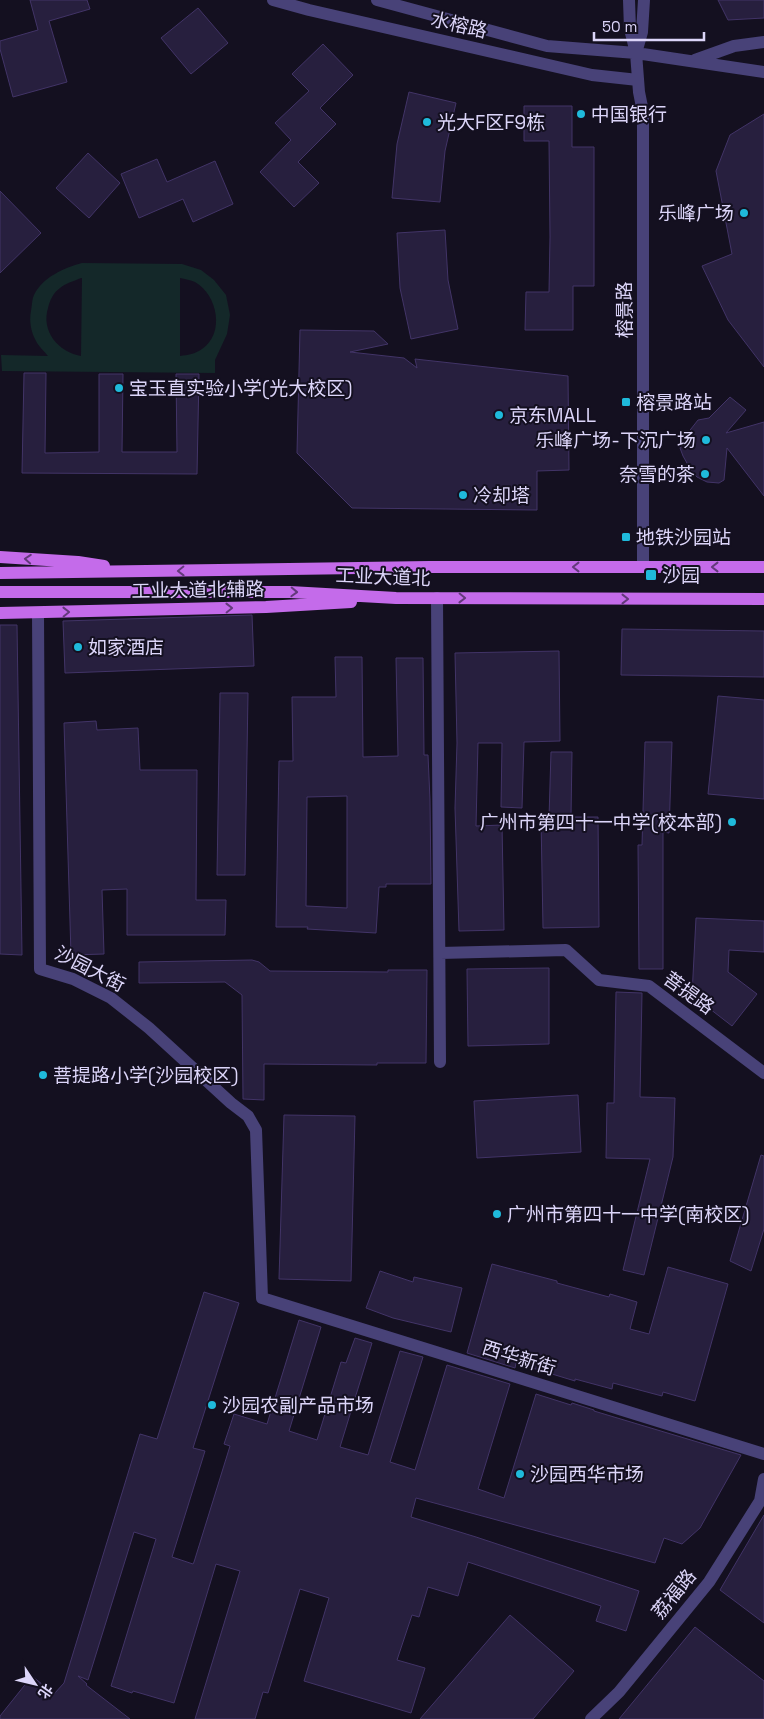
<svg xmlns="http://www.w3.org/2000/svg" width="764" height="1719" font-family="'Space Grotesk','Noto Sans SC',sans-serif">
<rect width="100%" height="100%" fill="#141020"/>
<!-- green -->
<path fill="#142829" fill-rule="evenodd" d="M82,263L182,264L201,270L214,280L226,295L230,315L227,334L215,360V373L2,371L1,355L48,356C45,352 39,347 36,341C31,332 29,321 31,311C32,306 32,299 34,295C43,277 64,268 82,263ZM81,278H82L81,356C58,352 41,331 48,308C50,300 53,293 60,288C66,283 74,281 81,278ZM180,278C185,279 191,280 195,282C218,295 225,334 202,349C195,354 188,355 180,356Z"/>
<!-- building -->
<path fill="#271f3e" stroke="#423467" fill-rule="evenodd" d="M30,0H87L90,9L49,21L67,82L13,97L0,49V41L38,30Z
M718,0H764V18L728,20Z
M198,8L228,43L191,74L161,38Z
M323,44L353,75L320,108L336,124L298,162L319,183L294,207L260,172L291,140L275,123L309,91L292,74Z
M409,92L456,103L445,151L440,202L392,198L397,144Z
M524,106H572V147H594V286H573V330H525L526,292H549L550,237L549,141H524Z
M764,114V367L728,320L702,266L732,254L716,171L730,135Z
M88,153L120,183L89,218L56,188Z
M157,159L167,182L215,161L233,204L193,222L183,199L139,218L121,174Z
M0,191L41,233L0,273Z
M445,230L448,280L458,329L411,339L400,288L397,233Z
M300,330L374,331L388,344L350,352L404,358L417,368L415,359L568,376L569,470L537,471V510L352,508L297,453Z
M24,373H46L45,453L99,452V374H123L122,452H177L176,374H199L197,474L22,473Z
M730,397L746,410L726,433L764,422V496L727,448L724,480L719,483L707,482L697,477L692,472L683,456L680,448L687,434L698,420L709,418Z
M252,615L254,666L65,673L63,621Z
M0,625H17L22,955L0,954Z
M622,629L764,631V677L621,675Z
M559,651L560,741L524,742L522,808L501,807L502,743H478L476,826L502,825L504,930L459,931L455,808L457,743L455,653Z
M335,657H362L363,757L398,756L396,658H423L424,755H428L430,800L431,884H386V887H379L376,933L307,929L308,927H276L279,761H293L292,697H336ZM347,796V908L306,906L307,797Z
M220,693H248L245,875H217Z
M718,696L764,700V799L708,794Z
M96,721L97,730L138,728L140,770H197L196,900H226L225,935H127V889L102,890L104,954L71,955L64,723Z
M645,742H672L669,833L663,832V969H639L638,845H642Z
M551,752H572L571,817H598L599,927L543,928L541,818H549Z
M696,918L764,921V952L729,950L728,972L757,994L732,1026L692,995Z
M252,960L259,962L270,971L388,972V970H427L426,1063H377V1065L264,1064V1100L243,1099L242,995L225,982L139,983V962Z
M549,968V1044L468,1046L467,969Z
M616,992L642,993L640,1097L675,1098L673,1157L644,1275L623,1270L650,1159L606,1158L607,1103H614Z
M578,1095L581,1152L477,1158L474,1101Z
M284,1115L355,1116L351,1281L279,1279Z
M761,1155L764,1156V1229L751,1271L730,1261Z
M492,1264L557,1281V1283L609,1297L610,1294L637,1302L630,1329L649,1334L668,1267L728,1284L695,1401L663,1392L662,1396L613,1383L612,1389L575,1379V1381L516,1363L515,1368L467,1353Z
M380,1271L413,1282L414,1277L462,1288L451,1332L393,1318L366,1308Z
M204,1292L239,1303L193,1448L205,1451L172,1557L193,1564L194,1562L230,1446L224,1444L234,1414L267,1424L299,1320L321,1327L289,1431L317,1440L341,1362L346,1363L355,1338L372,1343L340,1447L368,1455L400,1351L423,1357L390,1462L415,1470L447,1365L510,1384L478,1489L504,1498L536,1394L571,1405L572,1403L594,1410V1411L741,1455L700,1528L682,1544L664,1538L655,1563L416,1498L411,1517L476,1537L639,1591L626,1631L596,1621L601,1606L468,1562L458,1596L428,1587L419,1617L412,1615L397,1660L425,1668L411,1713L304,1681L329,1598L300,1589L268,1693L263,1692L255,1719H195L240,1571L216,1564L174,1703L133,1691L132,1693L111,1686L156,1539L134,1532L88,1680L78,1676L87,1684L86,1685L130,1719H0V1716L32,1676L54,1694L64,1683L140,1434L157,1439Z
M764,1515V1623L720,1590Z
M510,1615L574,1671L533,1719H420Z
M695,1627L764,1681V1719H619Z"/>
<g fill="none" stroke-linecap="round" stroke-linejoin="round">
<!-- minor -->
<path stroke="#484278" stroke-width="12" d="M273,0L309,10L592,75L638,80
M377,0L547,46L636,53L764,72
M629,0L630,29L636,53L639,92L643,112V567
M636,53L642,32L644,0
M695,60L734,46L764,42
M437,598L440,1062
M38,613L40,969L73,979L111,998L149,1028L231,1103L248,1116L256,1130L262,1298L764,1454
M440,953L566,950L599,980L649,986L764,1073
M591,1719L619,1692L709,1582L760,1501L764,1479"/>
<!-- major -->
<path stroke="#c46bea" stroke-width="12" d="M0,557L78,562L104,566
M0,573L429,567H764
M0,592H290L396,598L764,599
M0,613L266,607L351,602"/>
</g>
<!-- one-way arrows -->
<defs><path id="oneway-chevron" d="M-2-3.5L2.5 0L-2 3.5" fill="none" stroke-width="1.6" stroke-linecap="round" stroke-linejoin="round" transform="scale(1.25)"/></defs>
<g stroke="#63397b">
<use href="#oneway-chevron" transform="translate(28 559) rotate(-176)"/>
<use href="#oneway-chevron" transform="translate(576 567) rotate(180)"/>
<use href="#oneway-chevron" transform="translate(715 567) rotate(-180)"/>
<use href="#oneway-chevron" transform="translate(181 571) rotate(179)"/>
<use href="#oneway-chevron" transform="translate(294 592) rotate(2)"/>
<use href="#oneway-chevron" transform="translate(462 598) rotate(1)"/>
<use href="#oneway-chevron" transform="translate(625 599)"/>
<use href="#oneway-chevron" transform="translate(229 608) rotate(-1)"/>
<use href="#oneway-chevron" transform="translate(66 612) rotate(-1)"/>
</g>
<!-- markers -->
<g fill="#1fbadb" stroke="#141020" stroke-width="2">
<circle cx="581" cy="114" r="5"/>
<circle cx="427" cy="122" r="5"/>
<circle cx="744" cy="213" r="5"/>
<circle cx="119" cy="388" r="5"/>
<rect x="621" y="397" width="10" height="10" rx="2.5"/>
<circle cx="499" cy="415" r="5"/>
<circle cx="706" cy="440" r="5"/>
<circle cx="705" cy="474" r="5"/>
<circle cx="463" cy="495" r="5"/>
<rect x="621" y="532" width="10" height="10" rx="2.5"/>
<rect x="645" y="569" width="12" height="12" rx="2.5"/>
<circle cx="78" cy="647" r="5"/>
<circle cx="732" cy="822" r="5"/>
<circle cx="43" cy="1075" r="5"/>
<circle cx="497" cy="1214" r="5"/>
<circle cx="212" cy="1405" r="5"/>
<circle cx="520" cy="1474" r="5"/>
</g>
<g text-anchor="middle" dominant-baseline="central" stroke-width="4" stroke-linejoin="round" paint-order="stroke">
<!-- street labels -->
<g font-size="19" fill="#dcd5f9" stroke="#141020">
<text transform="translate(459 25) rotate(13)">水榕路</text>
<text transform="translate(624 310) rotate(-90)">榕景路</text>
<text transform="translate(383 577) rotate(2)">工业大道北</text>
<text transform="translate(198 590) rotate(-1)">工业大道北辅路</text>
<text transform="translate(90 969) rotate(27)">沙园大街</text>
<text transform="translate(689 993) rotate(36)">菩提路</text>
<text transform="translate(519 1358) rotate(17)">西华新街</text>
<text transform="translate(674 1594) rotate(-51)">荔福路</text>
</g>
<!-- poi labels -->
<g font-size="19" fill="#dcd5f9" stroke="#141020" text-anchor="start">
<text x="591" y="114">中国银行</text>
<text x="437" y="122">光大F区F9栋</text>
<text x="734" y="213" text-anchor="end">乐峰广场</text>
<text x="129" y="388">宝玉直实验小学(光大校区)</text>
<text x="636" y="402">榕景路站</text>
<text x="509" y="415">京东MALL</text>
<text x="696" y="440" text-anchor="end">乐峰广场-下沉广场</text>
<text x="695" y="474" text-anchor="end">奈雪的茶</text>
<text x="473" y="495">冷却塔</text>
<text x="636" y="537">地铁沙园站</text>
<text x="662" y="575">沙园</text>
<text x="88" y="647">如家酒店</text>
<text x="722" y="822" text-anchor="end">广州市第四十一中学(校本部)</text>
<text x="53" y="1075">菩提路小学(沙园校区)</text>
<text x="507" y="1214">广州市第四十一中学(南校区)</text>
<text x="222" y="1405">沙园农副产品市场</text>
<text x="530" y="1474">沙园西华市场</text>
</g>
</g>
<!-- north arrow -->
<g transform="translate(35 1684) rotate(125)" stroke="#141020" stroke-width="4" paint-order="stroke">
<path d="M0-4L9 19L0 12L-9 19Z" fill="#dcd5f9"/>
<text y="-8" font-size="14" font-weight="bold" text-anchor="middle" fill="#dcd5f9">北</text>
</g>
<!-- scale -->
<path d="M594 32v8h110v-8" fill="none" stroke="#dcd5f9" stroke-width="2.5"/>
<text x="602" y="32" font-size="15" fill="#dcd5f9" stroke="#141020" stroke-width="4" paint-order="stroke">50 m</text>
</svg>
